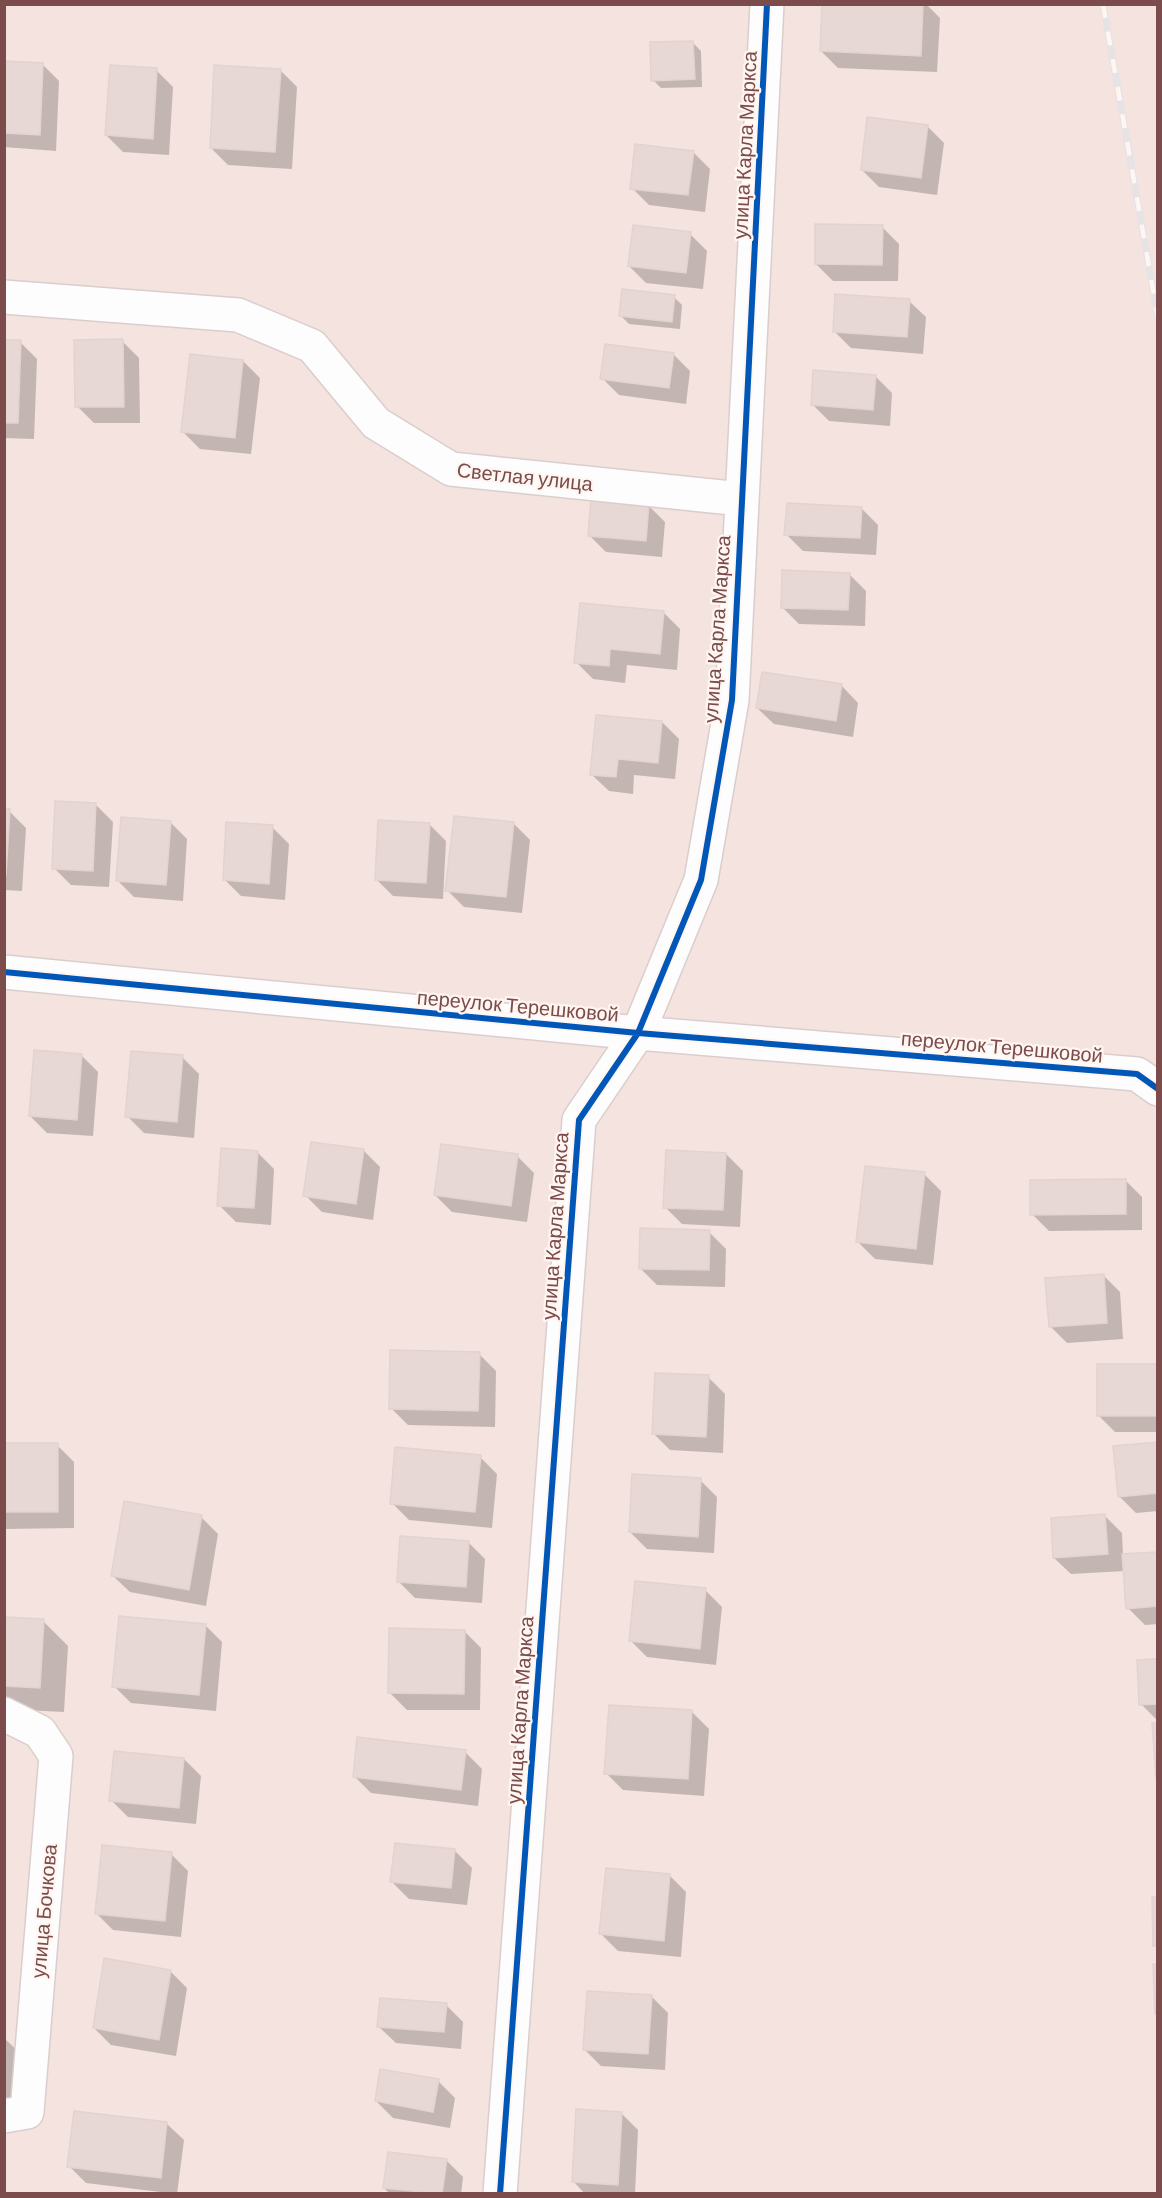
<svg xmlns="http://www.w3.org/2000/svg" width="1162" height="2198" font-family="Barlow,sans-serif">
<rect width="100%" height="100%" fill="#faf2ef"/>
<!-- residential -->
<path fill="#f4e3df" d="M5,5H1157V2193L5,2194Z"/>
<!-- shadow -->
<path fill="#0003" d="M823,4H926L940,18L937,72L838,68L821,51Z
M693,43L701,51L702,87L661,88L653,80Z
M4,63L42,64L59,81L56,151L4,147Z
M156,70L173,87L169,155L123,152L106,135Z
M280,70L297,87L292,169L228,165L211,148Z
M927,126L944,143L937,195L879,187L862,170Z
M693,152L710,169L705,212L649,205L632,188Z
M882,227L899,244L898,281H833L816,264Z
M690,234L707,251L703,289L646,283L629,266Z
M674,297L682,305L680,329L629,324L621,316Z
M909,301L926,317L923,354L851,348L834,331Z
M4,341L20,342L37,359L34,439L4,438Z
M122,341L139,358L140,423H94L77,406Z
M673,354L690,371L686,404L619,395L602,378Z
M243,361L260,378L251,454L200,449L183,432Z
M875,376L892,393L890,426L829,421L812,404Z
M648,505L665,522L662,557L606,552L589,535Z
M861,508L878,525L876,555L803,551L786,534Z
M849,574L866,591L865,626L799,624L782,607Z
M663,612L680,629L677,670L627,665L625,683L593,679L576,662Z
M842,686L858,703L853,737L774,724L757,708Z
M662,722L679,739L675,779L634,775L633,794L609,791L592,775Z
M96,805L113,822L109,887L71,885L54,868Z
M4,810L9,811L26,828L22,891L4,890Z
M170,822L187,839L183,901L134,897L117,880Z
M513,823L530,840L522,913L464,907L447,890Z
M429,824L446,841L443,899L393,896L376,879Z
M272,827L289,844L285,900L241,896L224,879Z
M81,1055L98,1072L93,1136L47,1133L30,1116Z
M182,1057L199,1074L194,1138L144,1133L127,1116Z
M363,1150L380,1167L373,1220L322,1212L305,1195Z
M257,1152L274,1169L271,1225L236,1222L219,1205Z
M726,1154L743,1171L740,1227L682,1224L665,1207Z
M517,1156L534,1173L527,1222L452,1212L435,1195Z
M924,1174L941,1191L933,1265L875,1259L858,1242Z
M1125,1180L1142,1197V1230L1049,1231L1032,1214Z
M709,1232L726,1249L725,1287L657,1285L640,1268Z
M1103,1275L1120,1292L1123,1339L1067,1343L1050,1326Z
M479,1354L496,1371L495,1427L408,1425L391,1408Z
M1158,1365V1432H1115L1098,1415Z
M708,1377L725,1394L723,1453L670,1450L653,1433Z
M1158,1443V1511L1136,1513L1119,1496Z
M4,1445H57L74,1462V1528L4,1529Z
M480,1457L497,1474L492,1528L409,1520L392,1503Z
M700,1480L717,1497L714,1553L647,1549L630,1532Z
M1105,1516L1122,1533L1123,1556L1158,1553V1624L1145,1625L1128,1608L1125,1571L1071,1574L1054,1558Z
M201,1517L218,1534L206,1606L130,1592L113,1576Z
M468,1542L485,1559L482,1603L415,1598L398,1581Z
M705,1590L722,1607L716,1665L647,1657L630,1640Z
M4,1619L43,1621L68,1646L64,1712L4,1709Z
M205,1625L222,1642L216,1711L131,1703L114,1686Z
M464,1631L481,1648L480,1710H407L390,1693Z
M1158,1660V1721L1141,1704Z
M692,1712L709,1729L704,1796L623,1790L606,1773Z
M465,1752L482,1769L478,1806L371,1793L354,1776Z
M184,1759L201,1776L196,1824L128,1817L111,1800Z
M455,1851L472,1868L467,1905L409,1899L392,1882Z
M171,1854L188,1871L181,1937L113,1930L96,1913Z
M669,1875L686,1892L681,1957L618,1951L601,1934Z
M170,1971L187,1988L176,2056L111,2045L94,2028Z
M651,1996L668,2013L665,2070L601,2066L584,2049Z
M446,2005L463,2022L461,2049L396,2043L379,2027Z
M4,2038L22,2055L18,2108L4,2107Z
M438,2081L455,2098L450,2128L393,2118L376,2101Z
M621,2113L638,2130L635,2194H585L574,2182Z
M167,2124L184,2140L177,2194L86,2183L69,2166Z
M446,2160L463,2177L461,2194H390L384,2188Z"/>
<!-- building -->
<path fill="#e7d8d6" stroke="#e3d2d0" stroke-width="1.5" d="M822,4H923L921,56L820,51Z
M693,41L695,79L651,81L650,42Z
M4,61L43,63L40,135L4,133Z
M110,65L157,68L153,139L105,135Z
M214,65L281,69L275,152L210,148Z
M867,117L928,125L921,178L861,170Z
M635,144L694,151L688,195L630,189Z
M815,224L883,225L882,265L815,264Z
M633,225L691,232L686,273L628,266Z
M622,289L675,295L672,322L619,316Z
M835,294L910,299L907,337L833,332Z
M123,339L124,407H75L74,340Z
M4,340H21L18,423H4Z
M605,344L674,353L669,388L600,379Z
M190,354L243,360L235,438L181,432Z
M813,370L876,375L873,410L811,405Z
M591,498L649,503L646,541L588,536Z
M787,503L862,507L860,538L784,535Z
M782,570L850,573L848,610L781,608Z
M580,603L664,611L660,654L610,649L609,666L574,663Z
M762,672L842,684L836,721L756,708Z
M596,715L662,721L658,763L618,759L616,777L590,775Z
M55,801L96,803L93,871L52,869Z
M4,809H10L6,875H4Z
M454,816L514,822L506,897L445,891Z
M121,817L171,821L166,885L116,881Z
M378,820L430,823L426,883L375,880Z
M226,822L273,825L269,884L223,880Z
M34,1050L82,1054L77,1120L29,1116Z
M131,1051L183,1055L177,1122L125,1117Z
M311,1142L364,1149L356,1204L303,1196Z
M441,1144L518,1154L511,1206L434,1195Z
M221,1148L258,1151L254,1208L217,1206Z
M666,1150L726,1153L723,1210L663,1208Z
M865,1166L925,1172L916,1249L856,1242Z
M1126,1179V1214L1030,1215V1180Z
M640,1228L710,1230L709,1270L639,1269Z
M1104,1274L1107,1323L1049,1327L1045,1278Z
M390,1350L480,1352L478,1411L389,1409Z
M1097,1364H1158V1416H1097Z
M655,1373L709,1375L706,1437L652,1434Z
M1158,1442V1493L1118,1497L1113,1446Z
M4,1443H58V1512H4Z
M395,1447L481,1455L475,1512L390,1504Z
M632,1474L701,1478L698,1537L629,1532Z
M124,1501L202,1515L189,1590L111,1576Z
M1105,1514L1108,1554L1053,1558L1051,1518Z
M400,1536L469,1541L466,1587L397,1582Z
M1158,1552V1606L1126,1609L1122,1554Z
M635,1581L706,1588L700,1649L629,1641Z
M119,1616L206,1624L199,1695L112,1687Z
M4,1617L44,1619L40,1688L4,1686Z
M389,1628L465,1630L464,1694L388,1693Z
M1158,1659V1704L1139,1705L1137,1660Z
M609,1705L692,1710L688,1779L604,1774Z
M1152,1723H1158V1778H1156Z
M357,1737L466,1750L461,1790L353,1777Z
M114,1751L184,1758L179,1808L109,1801Z
M395,1843L455,1849L451,1888L390,1882Z
M102,1845L172,1852L165,1921L95,1914Z
M606,1868L670,1874L664,1941L599,1934Z
M1152,1897H1158V1946H1153Z
M104,1958L171,1970L159,2040L93,2028Z
M1153,1964H1158V2014H1155Z
M587,1991L652,1995L648,2054L583,2050Z
M380,1998L447,2003L444,2032L377,2027Z
M380,2069L439,2079L433,2112L375,2101Z
M576,2109L622,2112L618,2185L572,2182Z
M74,2111L167,2122L161,2178L67,2167Z
M388,2152L447,2159L442,2194L383,2188Z"/>
<g fill="none" stroke-linecap="round" stroke-linejoin="round">
<!-- minor casing -->
<g stroke="#dacecd" stroke-width="36">
<path id="minor" d="M4,297L238,315L312,346L376,423L451,469L741,499
M4,972L638,1033L1137,1074L1158,1089
M4,1714L40,1732L56,1756L27,2112L4,2116"/>
</g>
<!-- tertiary casing -->
<g stroke="#dacecd" stroke-width="36">
<path id="tertiary" d="M500,2194L579,1120L638,1033L701,880L732,700L767,4"/>
</g>
<!-- minor -->
<use href="#minor" stroke="#fefdfd" stroke-width="33"/>
<!-- tertiary -->
<use href="#tertiary" stroke="#fefdfd" stroke-width="33"/>
<!-- rail casing -->
<g stroke="#e5e3e6" stroke-width="7">
<path id="rail" d="M1103,4L1158,318"/>
</g>
<!-- rail -->
<use href="#rail" stroke="#fff6f2" stroke-width="4.5" stroke-dasharray="14" stroke-linecap="butt"/>
<!-- cycleway casing -->
<g stroke="#fff6f2" stroke-width="10">
<path id="cycleway" d="M4,972L638,1033L1137,1074L1158,1089
M500,2194L579,1120L638,1033L701,880L732,700L767,4"/>
</g>
<!-- cycleway -->
<use href="#cycleway" stroke="#0057b8" stroke-width="6"/>
</g>
<g text-anchor="middle" dominant-baseline="central" stroke-width="4.5" stroke-linejoin="round" paint-order="stroke">
<!-- street labels -->
<g font-size="20" fill="#7b4c4b" stroke="#fff6f2">
<text transform="translate(744 145) rotate(-87)">улица Карла Маркса</text>
<text transform="translate(525 476) rotate(6)">Светлая улица</text>
<text transform="translate(716 629) rotate(-86)">улица Карла Маркса</text>
<text transform="translate(518 1005) rotate(5)">переулок Терешковой</text>
<text transform="translate(1002 1046) rotate(5)">переулок Терешковой</text>
<text transform="translate(554 1226) rotate(-86)">улица Карла Маркса</text>
<text transform="translate(519 1710) rotate(-86)">улица Карла Маркса</text>
<text transform="translate(43 1911) rotate(-85)">улица Бочкова</text>
</g>
</g>
<!-- border -->
<rect width="1162" height="2198" fill="none" stroke="#7b4c4b" stroke-width="12"/>
</svg>
